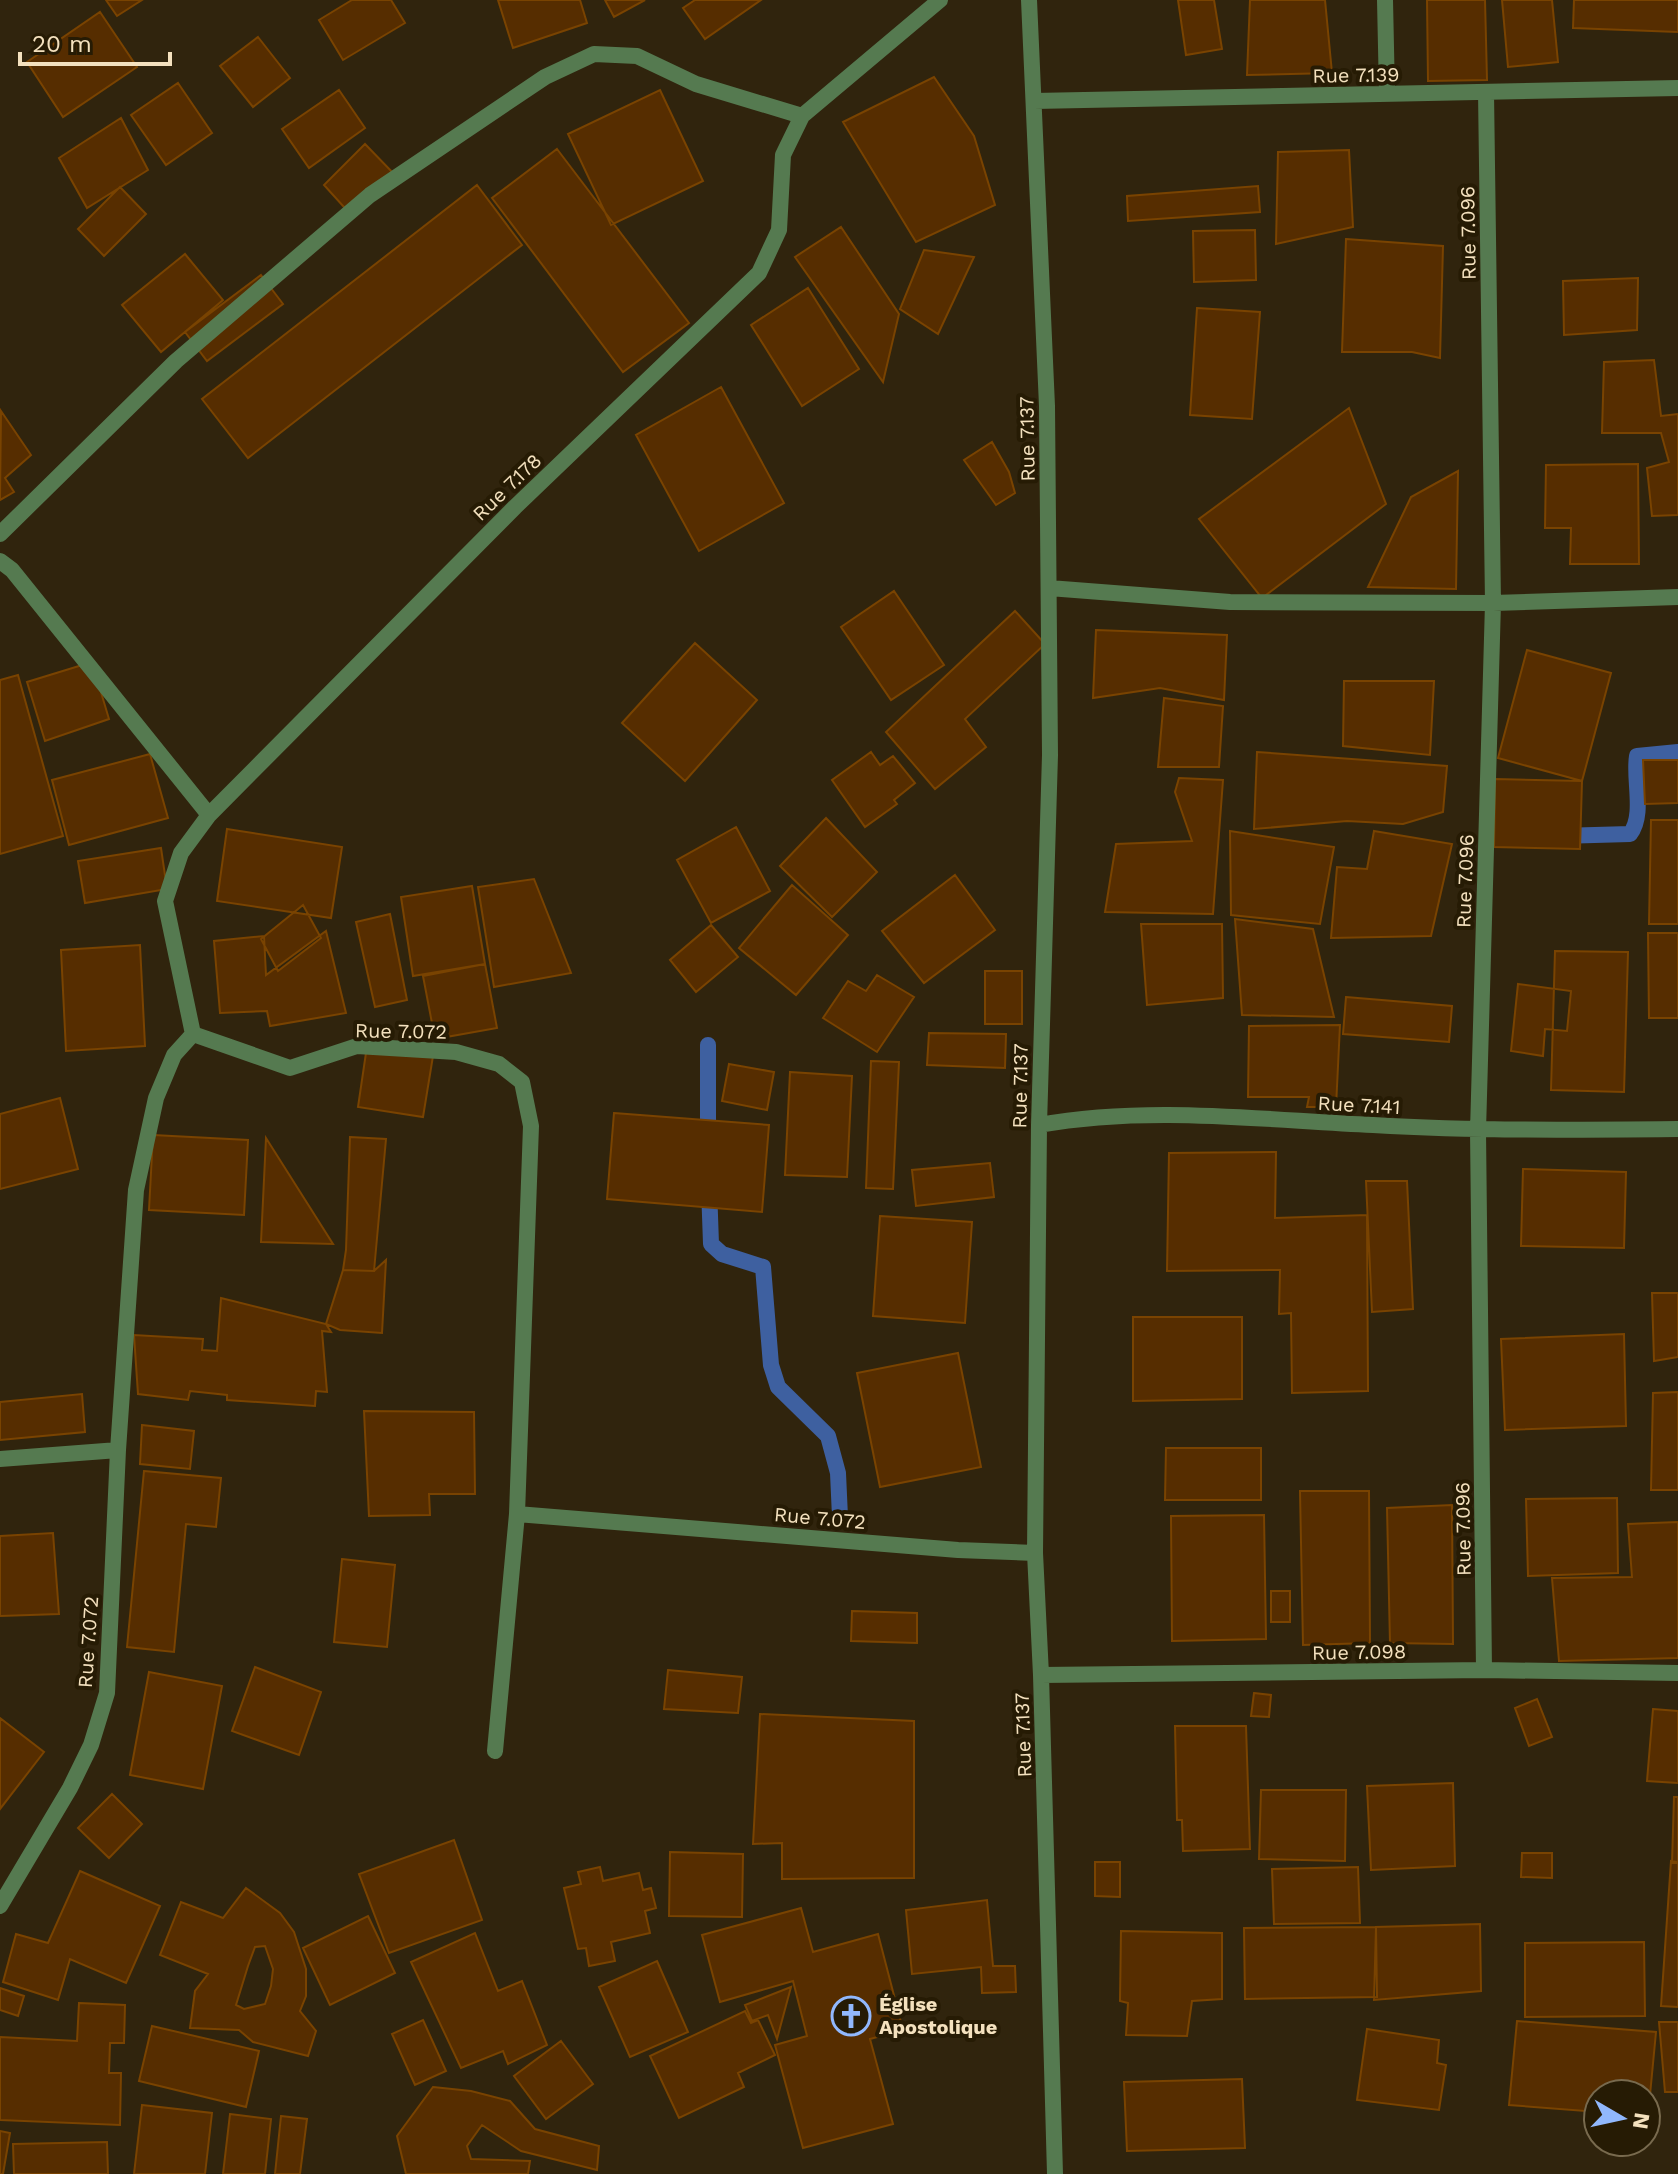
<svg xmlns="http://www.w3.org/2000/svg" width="1678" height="2174" font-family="'Work Sans',sans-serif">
<rect width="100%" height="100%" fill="#30240d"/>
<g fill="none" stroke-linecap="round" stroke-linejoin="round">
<!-- stream -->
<path stroke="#3e60a0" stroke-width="16" d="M1559,836L1630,834C1645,815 1633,779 1637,756L1678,752
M708,1045V1139
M709,1187L711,1244L722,1254L763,1267L771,1365L778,1387L828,1436L838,1473L840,1517"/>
</g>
<!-- building -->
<path fill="#562d00" stroke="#794301" stroke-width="2" fill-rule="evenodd" d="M106,0H142L117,16Z
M352,0H391L405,23L343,60L319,20Z
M498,0H580L587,23L513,48Z
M605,0H645L614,17Z
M695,0H761L705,39L683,8Z
M1178,0H1214L1222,49L1186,55Z
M1250,0H1325L1332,73L1247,75Z
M1427,0H1485L1487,80L1428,81Z
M1502,0H1552L1558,62L1508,67Z
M1574,0H1678V32L1573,28Z
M100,12L137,67L63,117L27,62Z
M258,37L290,78L253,107L220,66Z
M934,77L974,136L995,205L916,242L843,122Z
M178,83L212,133L166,165L131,115Z
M339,90L365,128L309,168L282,129Z
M660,90L703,181L611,225L568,134Z
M121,118L148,170L87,208L59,158Z
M365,144L396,176L353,217L324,185Z
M557,149L689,323L623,372L492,198Z
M1349,150L1353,227L1276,244L1278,152Z
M477,185L522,245L248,458L202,399Z
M1258,186L1260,212L1128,221L1127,196Z
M120,187L146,214L104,256L78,229Z
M841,227L899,314L883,382L795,257Z
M1255,230L1256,280L1194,282L1193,231Z
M1346,239L1443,246L1440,358L1412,352H1342Z
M924,250L974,257L938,334L900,309Z
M185,254L223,300L161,352L122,305Z
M261,275L283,304L207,361L185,332Z
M1638,278L1637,330L1564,335L1563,281Z
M808,288L859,369L802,406L751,325Z
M1197,308L1260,312L1252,419L1190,415Z
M1654,360L1661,416L1678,414V515L1652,516L1647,468L1669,462L1661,433H1602L1604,362Z
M721,387L784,503L699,551L636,435Z
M1349,408L1386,504L1262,598L1199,519Z
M1,411L31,455L5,478L14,492L0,500Z
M992,442L1009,472L1015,493L996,505L964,460Z
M1638,464L1639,564H1570L1571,528H1545L1546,465Z
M1458,471L1456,589L1368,587L1411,497Z
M894,591L944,665L891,700L841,627Z
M1015,611L1045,644L965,719L986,747L935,789L886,732Z
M1096,630L1227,635L1224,700L1160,688L1093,698Z
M695,643L757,700L685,781L622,723Z
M1527,650L1611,673L1582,781L1498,758Z
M92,662L109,719L45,741L27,682Z
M18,675L63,836L0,854V680Z
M1344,681H1434L1430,755L1343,746Z
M1164,698L1223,706L1219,767H1158Z
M871,752L880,765L893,756L915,783L894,800L897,804L865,827L832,780Z
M1257,752L1447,766L1443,812L1403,824L1347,821L1254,829Z
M150,754L168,818L69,845L52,780Z
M1643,760H1678V803L1645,804Z
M1179,778L1223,780L1213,914L1105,912L1116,844L1192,841L1175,792Z
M1495,779L1582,781L1580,849L1494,847Z
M826,818L877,872L832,917L780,866Z
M1651,820H1678V924H1649Z
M736,827L770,891L711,923L677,860Z
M227,829L342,847L331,918L217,901Z
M1230,831L1334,847L1320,924L1231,915Z
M1374,831L1452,844L1431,936L1331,938L1337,867L1367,869Z
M161,848L167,889L85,903L78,861Z
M955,875L995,930L924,983L882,931Z
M534,879L571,973L494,987L478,887Z
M792,885L848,935L796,995L739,948Z
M472,886L485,964L413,976L401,897Z
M303,905L321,938L278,971L261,939Z
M390,914L407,1000L375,1007L356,922Z
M1235,919L1313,929L1334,1017L1242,1015Z
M1141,924H1222L1223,998L1147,1005Z
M711,925L738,957L696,992L670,960Z
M326,931L346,1013L270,1026L267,1011L220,1013L214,941L264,936L266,975Z
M1648,933H1678V1018H1649Z
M140,945L145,1046L66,1051L61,950Z
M1555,951L1628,952L1624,1092L1551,1090Z
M485,964L497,1028L435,1039L423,976Z
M985,971H1022V1024H985Z
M877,975L914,997L877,1052L823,1018L848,981L866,991Z
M1518,984L1571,991L1567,1031L1545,1029L1543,1056L1511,1051Z
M1346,997L1452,1006L1449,1042L1343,1034Z
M1340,1025L1336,1107H1307L1309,1097H1248L1249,1026Z
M929,1033L1006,1034L1005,1068L927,1065Z
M367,1046L433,1056L423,1117L358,1107Z
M871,1061L899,1062L893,1189L866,1188Z
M729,1064L774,1072L767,1110L722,1101Z
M790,1072L852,1076L847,1177L785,1175Z
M60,1098L78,1169L0,1189V1114Z
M614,1113L769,1125L762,1212L607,1199Z
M153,1135L248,1140L244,1215L149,1210Z
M350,1137L386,1139L374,1271L343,1270L346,1250Z
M266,1138L333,1244L261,1242Z
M1276,1152L1275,1218L1367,1215L1368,1391L1292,1393L1291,1313L1279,1314L1280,1270L1167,1271L1169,1153Z
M990,1163L994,1197L916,1206L912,1170Z
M1523,1169L1626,1172L1624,1248L1521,1246Z
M1366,1181H1407L1413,1309L1372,1312Z
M880,1216L972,1222L965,1323L873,1316Z
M386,1260L382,1333L340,1330L326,1324L343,1270L374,1271Z
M1652,1293H1678V1357L1654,1361Z
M221,1298L326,1324L331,1332L322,1331L327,1392L316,1391L315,1406L227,1400V1395L190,1391L188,1400L138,1394L134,1335L203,1339L202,1350L217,1351Z
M1133,1317H1242V1399L1133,1401Z
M1624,1334L1626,1426L1505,1430L1501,1339Z
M958,1353L981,1467L880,1487L857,1373Z
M1678,1392V1490H1651L1653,1393Z
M82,1394L85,1432L0,1440V1402Z
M364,1411L474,1412L475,1494H429L430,1515L369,1516Z
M142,1425L194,1431L190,1469L140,1464Z
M1166,1448H1261V1500H1165Z
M144,1471L221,1478L216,1527L186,1524L174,1652L127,1647Z
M1300,1491H1369L1370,1643L1303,1645Z
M1617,1498L1618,1573L1528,1576L1526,1499Z
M1452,1505L1453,1644L1390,1643L1387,1508Z
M1264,1515L1266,1639L1172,1641L1171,1516Z
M1678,1522V1658L1559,1661L1552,1578L1632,1577L1628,1524Z
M53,1533L59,1614L0,1616V1536Z
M342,1559L395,1565L387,1647L334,1642Z
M1271,1591H1290V1622H1271Z
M852,1611L917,1613V1643L851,1641Z
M255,1667L321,1692L299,1755L232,1731Z
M668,1670L742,1677L738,1713L664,1709Z
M149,1672L222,1686L203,1789L130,1775Z
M1254,1693L1271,1695L1269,1717L1251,1716Z
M1537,1699L1552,1737L1529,1746L1515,1708Z
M1653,1709L1678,1711V1783L1647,1781Z
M760,1714L914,1721V1878L782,1879V1843L753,1844Z
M0,1718L44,1752L0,1809Z
M1175,1726H1246L1250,1849L1183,1851L1182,1820H1177Z
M1453,1783L1455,1866L1371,1870L1367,1786Z
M1261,1790H1346L1345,1861L1259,1859Z
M112,1794L142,1824L109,1858L78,1828Z
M1674,1797H1678V1863H1672Z
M454,1840L482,1920L389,1953L359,1874Z
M670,1852L743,1854L742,1917L669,1916Z
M1522,1853H1552V1878L1521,1877Z
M1671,1861L1678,1862V2007L1661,2006Z
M1095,1862H1120V1897L1095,1896Z
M600,1867L603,1881L639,1873L643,1890L651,1888L656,1908L645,1911L650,1933L611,1942L615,1961L589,1966L586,1948L578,1949L564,1888L581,1884L578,1872Z
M1358,1867L1360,1923L1274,1924L1272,1869Z
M80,1871L160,1906L126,1983L70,1959L58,2000L3,1982L16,1934L48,1943Z
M246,1888L280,1913L294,1932L306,1969V1996L300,2011L316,2031L308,2056L253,2042L239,2030L190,2028L195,1991L208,1974L160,1955L181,1902L223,1918ZM265,1946L273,1969L271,1986L265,2004L244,2009L236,2005L248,1966L255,1947Z
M987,1900L993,1966H1015L1016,1992L982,1993L981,1967L912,1974L906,1910Z
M801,1908L813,1952L878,1934L903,2030L870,2039L893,2124L803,2148L775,2045L807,2036L793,1981L720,2002L702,1935Z
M368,1916L395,1973L330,2005L303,1948Z
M1480,1924L1481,1991L1374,2000L1376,1927Z
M1376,1927L1377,1997L1245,1999L1244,1928Z
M1121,1931L1222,1933V1999L1192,2001L1187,2036L1126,2035L1128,2003L1120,2001Z
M475,1933L498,1991L522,1981L547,2045L508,2064L503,2051L461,2068L411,1962Z
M1644,1942L1645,2016L1525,2017V1943Z
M657,1961L688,2032L630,2057L599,1987Z
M791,1987L777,2039L768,2015L752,2021L745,2005Z
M0,1988L24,1996L18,2016L0,2010Z
M79,2003L125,2005L124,2043H110L109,2073H121L120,2125L0,2120V2037L77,2041Z
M745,2011L751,2023L758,2020L775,2055L738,2073L744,2087L679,2118L650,2056Z
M423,2020L446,2071L415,2085L392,2034Z
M1517,2021L1656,2032L1648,2116L1646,2115V2094H1598V2112L1509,2105Z
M1659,2022H1678V2092H1665Z
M152,2026L259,2051L246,2107L139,2081Z
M1367,2029L1439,2040L1437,2063L1446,2065L1439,2110L1357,2100Z
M561,2041L593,2084L546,2119L514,2076Z
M1242,2079L1245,2148L1127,2151L1124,2082Z
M433,2087L471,2091L510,2101L535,2129L599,2146L597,2170L521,2151L482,2125L467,2146L471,2159L530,2161L528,2174H406L397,2136Z
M142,2105L212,2113L205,2174H134Z
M230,2114L271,2119L265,2174H223Z
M281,2116L307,2119L300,2174H275Z
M0,2131L10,2133L3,2174H0Z
M107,2142L108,2174H14L13,2144Z"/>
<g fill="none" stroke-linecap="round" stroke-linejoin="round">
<!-- street -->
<path stroke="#557a50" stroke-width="16" d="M1029,0L1047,406L1050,755L1039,1125L1035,1553L1041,1675L1055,2174
M1385,0L1387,94
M1034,101L1678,88
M0,534L176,361L370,195L545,77L594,54L637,56L696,84L802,116
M0,561L12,570L209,815
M1049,588L1230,602L1493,603L1678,597
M193,1034L165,901L181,853L209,815L515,507L759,273L779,230L783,155L802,116L940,0
M1039,1125C1149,1105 1262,1120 1373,1125C1475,1131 1576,1130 1678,1129
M0,1459L118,1450
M1484,1670L1478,1131L1493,603L1486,92
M1041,1675L1484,1670L1678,1673
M495,1751L517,1514
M0,1906L70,1788L91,1745L107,1693L118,1450L136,1190L156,1098L174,1055L193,1034L290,1068L357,1046L456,1052L499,1064L522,1082L531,1126L517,1514L958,1550L1035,1553"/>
</g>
<!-- icons -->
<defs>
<g id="church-ring" transform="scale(2)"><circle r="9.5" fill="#261b04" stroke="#91b8fd" stroke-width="1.5"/><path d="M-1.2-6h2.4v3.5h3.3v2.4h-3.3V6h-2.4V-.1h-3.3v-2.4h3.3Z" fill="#91b8fd"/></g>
</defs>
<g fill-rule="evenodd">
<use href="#church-ring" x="851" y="2016"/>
</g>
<g text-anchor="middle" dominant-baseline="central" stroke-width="8" stroke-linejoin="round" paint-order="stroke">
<!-- street labels -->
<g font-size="20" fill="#f4e1be" stroke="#261b04">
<text transform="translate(1356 75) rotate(-1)">Rue 7.139</text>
<text transform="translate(1468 233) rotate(-91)">Rue 7.096</text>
<text transform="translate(1027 439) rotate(-91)">Rue 7.137</text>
<text transform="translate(507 487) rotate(-44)">Rue 7.178</text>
<text transform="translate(1465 881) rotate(-88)">Rue 7.096</text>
<text transform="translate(401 1031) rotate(1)">Rue 7.072</text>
<text transform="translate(1020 1086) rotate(-89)">Rue 7.137</text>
<text transform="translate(1359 1105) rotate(3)">Rue 7.141</text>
<text transform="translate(820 1518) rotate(5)">Rue 7.072</text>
<text transform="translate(1463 1529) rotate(-91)">Rue 7.096</text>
<text transform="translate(88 1642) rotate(-86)">Rue 7.072</text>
<text transform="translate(1359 1652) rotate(-1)">Rue 7.098</text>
<text transform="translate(1023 1735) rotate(-92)">Rue 7.137</text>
</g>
<!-- poi labels -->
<g font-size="20" font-weight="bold" fill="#f4e1be" stroke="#261b04" text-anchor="start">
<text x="879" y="2004">Église<tspan x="879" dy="23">Apostolique</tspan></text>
</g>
</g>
<!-- north arrow -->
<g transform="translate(1622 2118) rotate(99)"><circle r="38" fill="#261b04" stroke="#786a4e" stroke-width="2"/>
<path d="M0-6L14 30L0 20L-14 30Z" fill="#91b8fd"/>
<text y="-12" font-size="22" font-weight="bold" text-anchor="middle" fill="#f4e1be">N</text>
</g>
<!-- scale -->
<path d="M20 52v12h150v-12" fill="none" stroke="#f4e1be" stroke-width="4"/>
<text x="32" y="52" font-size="24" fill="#f4e1be" stroke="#261b04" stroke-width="6" paint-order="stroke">20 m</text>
</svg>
